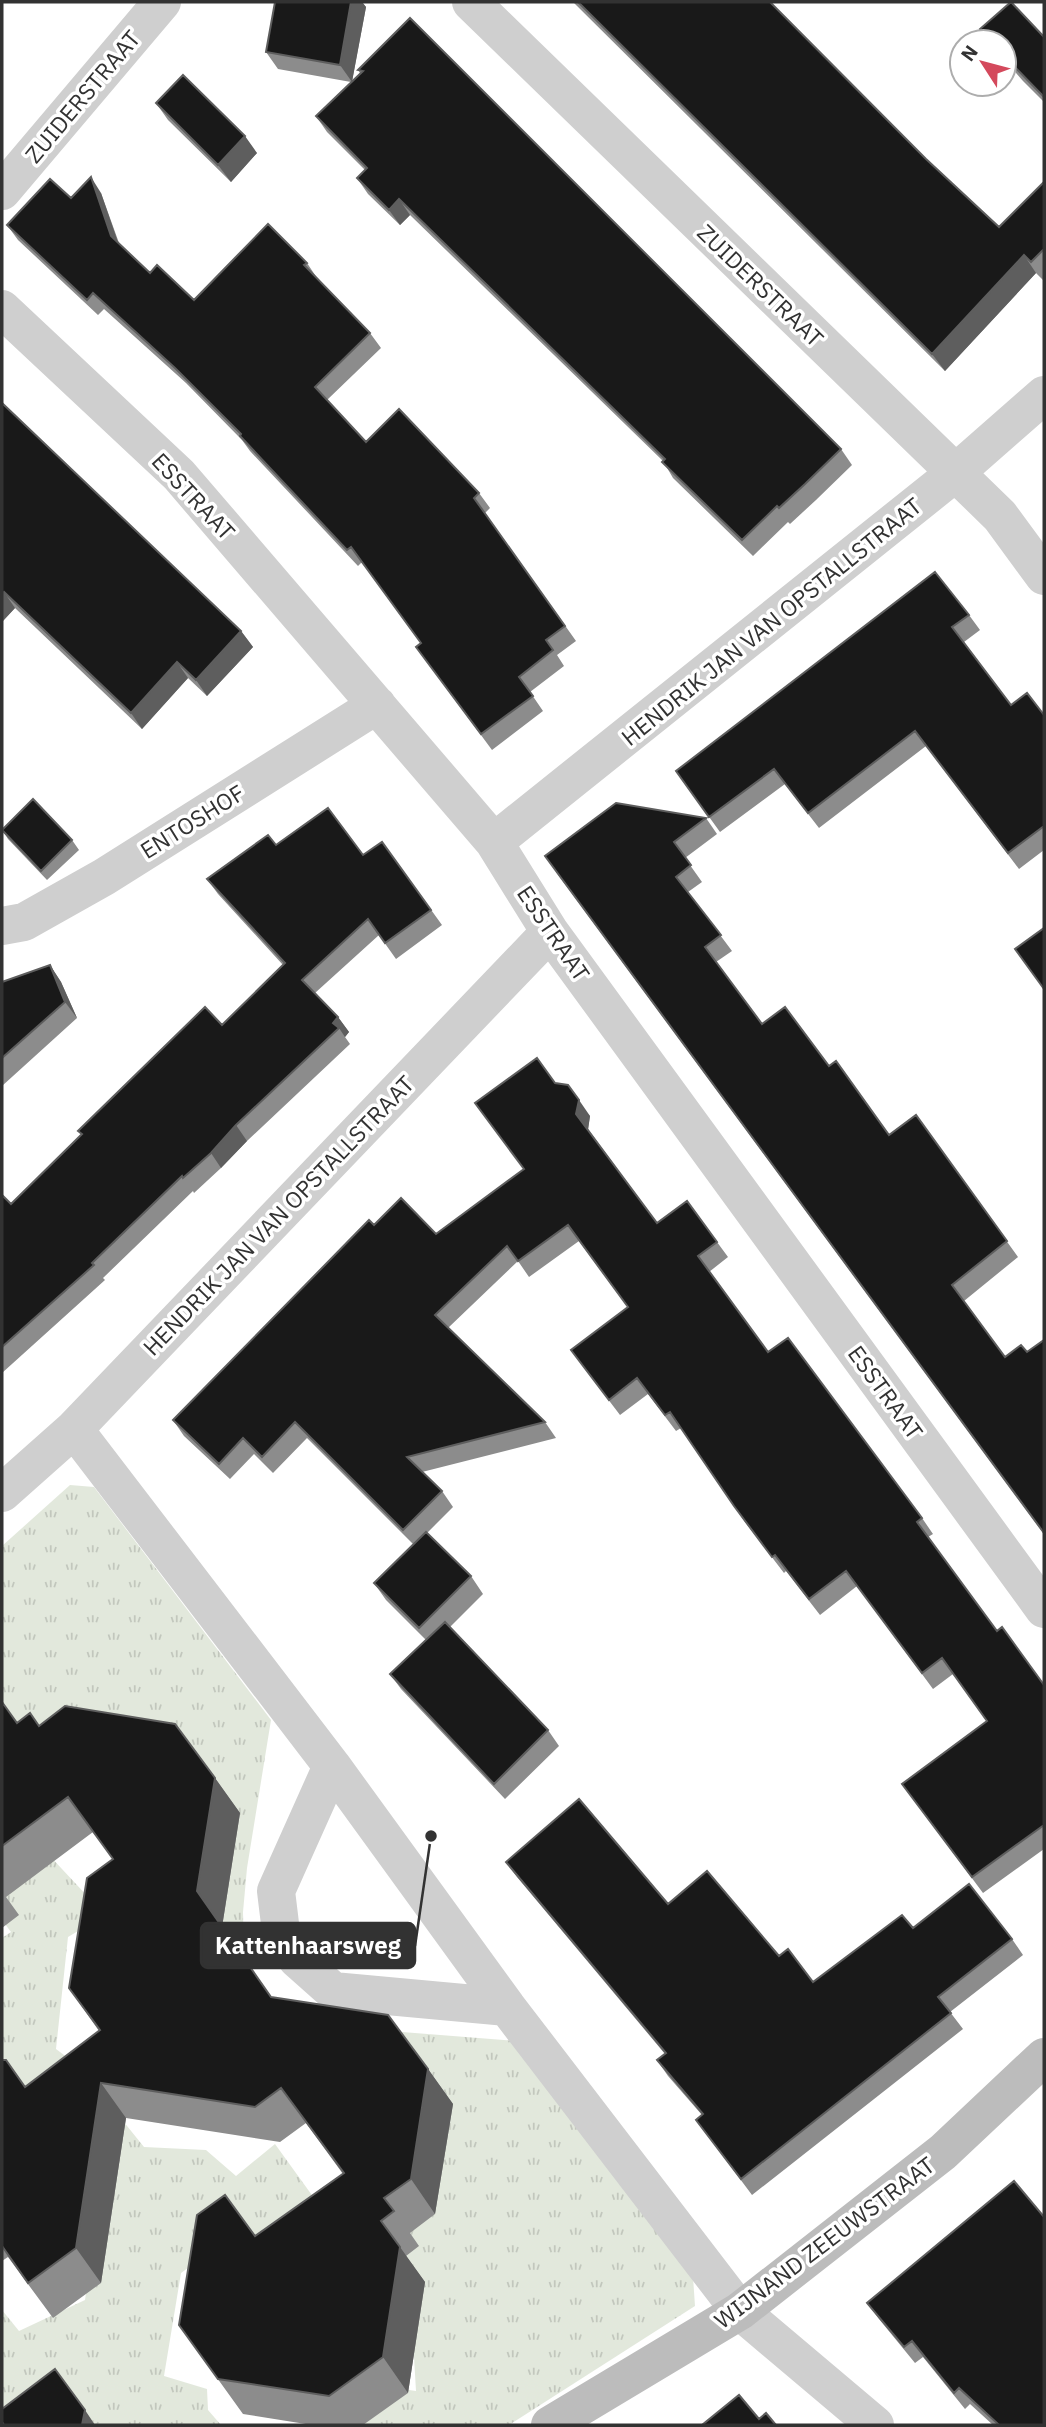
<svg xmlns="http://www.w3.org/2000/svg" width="1046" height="2427" font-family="'IBM Plex Sans',sans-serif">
<defs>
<pattern id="grass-tufts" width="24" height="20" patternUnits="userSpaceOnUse" patternTransform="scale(1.75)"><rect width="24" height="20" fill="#e2e8dc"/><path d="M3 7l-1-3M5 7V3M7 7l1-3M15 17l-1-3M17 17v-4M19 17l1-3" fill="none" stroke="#c2c7bd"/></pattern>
</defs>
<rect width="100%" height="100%" fill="#fff"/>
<!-- grass -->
<path fill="url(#grass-tufts)" d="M70,1485L94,1487L271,1720L247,1868L243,1912L244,1965L208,1987L221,1837L2,1777V1546Z
M33,1838L105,1915L68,1937L56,2049L92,2076L2,2128V1938L11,1932L2,1920V1863Z
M352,2028L515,2041L693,2277L695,2306L509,2425H348L382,2386L416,2391L410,2289Z
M119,2116L144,2147L206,2150L236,2176L275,2144L353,2252L224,2242L181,2273L164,2376L207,2389L208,2410L221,2425H2V2310L19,2331L85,2300L102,2182Z"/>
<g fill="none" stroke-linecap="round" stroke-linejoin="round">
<!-- minor -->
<path stroke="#cfcfcf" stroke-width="38" d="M471,2L1000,516L1044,576
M2,191L162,2
M2,309L179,475L494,842L550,932L1044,1609
M494,842L954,474L1044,395
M2,926L24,922L104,877L377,705
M74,1429L332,1766L507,2007L740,2311L875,2425
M2,1493L74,1429L550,932
M332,1766L276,1891L281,1932L297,1959L333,1991L507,2007"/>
<!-- secondary -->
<path stroke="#bcbcbc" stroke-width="38" d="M550,2425L740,2311L943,2152L1044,2057"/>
</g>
<!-- wall -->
<path fill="#8c8c8c" d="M275,2H362L366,7L352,81L360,73L358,70L410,18L841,449L852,465L816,500L790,524L788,522L753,556L673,478L663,461L410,215L400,225L368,194L357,178L365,170L327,132L316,116L351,82L278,69L266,52Z
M573,2H770L926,159L999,227L1044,182V278L1043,280L1036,273L945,371Z
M980,29L1044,37V102L1023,81L1004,59V42H990Z
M156,103L257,153L231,182L168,120Z
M101,193L119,243L150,273L194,300L307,263L317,278L370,333L381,348L327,400L366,442L479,493L490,508L485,513L576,641L557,655L564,666L530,692L543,711L492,750L416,647L421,643L362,562L358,566L250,451L242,440L186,383L104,309L98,315L18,240L7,225L71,198Z
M2,403L241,631L253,647L207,696L188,678L142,729L15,608L2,622Z
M969,615L980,630L964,642L1011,705L1044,715V850L1019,869L926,746L819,828L785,784L720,832L676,771Z
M706,818L717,834L685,858L702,882L688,892L732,951L716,962L762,1024L829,1066L889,1135L916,1115L1018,1257L964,1301L1044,1534L556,872Z
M2,829L72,840L79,850L47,880L8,839Z
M382,842L442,925L396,959L379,935L315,993L338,1017L349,1032L345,1037L350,1044L247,1141L221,1168L194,1193L193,1191L103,1278L105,1280L2,1373V1195L11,1204L81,1135L78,1131L222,1025L283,965L218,894L207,879L276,845L363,855Z
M50,965L61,982L77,1018L2,1086V982Z
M555,1083L590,1116L588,1129L657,1223L717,1242L728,1257L709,1272L768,1352L922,1518L933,1534L928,1537L997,1631L1044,1685V1849L983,1893L902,1784L987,1721L953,1674L933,1689L857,1586L820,1615L786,1571L784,1573L745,1522L681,1428L676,1431L648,1394L620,1415L582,1365L628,1307L579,1241L529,1277L518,1261L448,1328L545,1422L556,1438L422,1472L442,1491L453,1507L427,1533L471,1576L483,1594L450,1627L548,1730L559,1746L505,1799L401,1689L390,1674L426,1640L386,1600L374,1583L413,1544L307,1438L273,1473L254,1454L230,1479L184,1436L173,1420L374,1225L436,1234L524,1169Z
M2,1702L17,1723L39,1726L215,1778L240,1813L222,1927L271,1997L428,2069L453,2104L435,2214L410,2233L419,2246L406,2256L425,2282L408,2393L363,2425H312L243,2414L179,2325L255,2236L343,2174L306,2123L280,2142L126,2118L101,2283L53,2318L8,2257L2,2261V2060L25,2087L99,2031L69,1988L113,1859L93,1832L6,1897L19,1915L2,1928Z
M506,1862L668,1904L779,1956L813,1982L913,1928L1012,1939L1023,1955L950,2012L963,2029L752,2195L696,2120L702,2115L668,2076L657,2060L665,2054L517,1877Z
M1044,2217V2425H993L970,2404L965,2409L923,2357L915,2363L879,2319L867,2303Z"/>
<!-- shaded-wall -->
<path fill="#5e5e5e" d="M351,2H362L366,7L352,82L340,65Z
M245,136L257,153L231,182L218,165Z
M91,177L101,193L121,251L111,236Z
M399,199L410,215L400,225L389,210Z
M1024,255L1036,273L945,371L932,354Z
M4,592L15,608L2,622V594Z
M241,631L253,647L207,696L196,680Z
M177,662L188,678L142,729L131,713Z
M50,965L61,982L77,1018L65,1002Z
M338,1017L349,1032L345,1037L339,1028L333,1023Z
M579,1100L590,1116L588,1130L576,1114Z
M236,1125L247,1141L221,1168L211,1153Z
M215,1778L240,1813L222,1927L197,1891Z
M428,2069L453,2104L435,2214L411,2179Z
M101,2083L126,2118L101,2283L76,2248Z
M400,2247L425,2282L408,2393L383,2357Z
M85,2410L95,2425H82Z"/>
<!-- building -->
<path fill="#191919" stroke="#5e5e5e" stroke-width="2" d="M275,2H351L340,65L266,52Z
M578,2H770L926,159L999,227L1044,182V249L1031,262L1024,255L932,354Z
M1011,2L1044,37V97L1004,56V42H992L980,29Z
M410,18L841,449L805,484L779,508L777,506L742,540L662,462L665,459L399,199L389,210L357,178L367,168L316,116L363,71L358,70Z
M183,75L245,136L218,165L156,103Z
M91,177L111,236L150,273L157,265L194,300L268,224L307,263L304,265L370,333L315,387L366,442L399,409L479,493L474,498L565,626L546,640L553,650L519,677L533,696L481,734L416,647L421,643L351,547L347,550L240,436L241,434L175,368L93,293L87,300L7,225L50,179L71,198Z
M2,403L241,631L196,680L177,662L131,713L4,592L2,594Z
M935,572L969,615L952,627L1011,705L1027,693L1044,715V826L1008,853L915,731L808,813L774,769L709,817L676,771Z
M33,799L72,840L41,871L2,830Z
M616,803L706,818L674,842L691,865L676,877L721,935L705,947L762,1024L785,1007L829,1066L836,1061L889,1135L916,1115L1007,1241L952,1285L1005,1357L1021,1345L1027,1352L1044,1340V1533L545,856Z
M328,808L363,855L382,842L431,910L385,943L368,919L302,980L338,1017L333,1023L339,1028L236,1125L211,1153L183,1178L182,1176L92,1263L94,1265L2,1347V1195L11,1204L82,1134L78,1131L205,1007L222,1025L285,963L207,879L268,835L276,845Z
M1044,928V989L1015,949Z
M50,965L65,1002L2,1058V982Z
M537,1058L555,1083L568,1085L579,1100L576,1114L657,1223L687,1201L717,1242L698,1256L768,1352L788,1338L922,1518L917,1522L997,1631L1002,1627L1044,1685V1825L972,1877L902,1784L987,1721L942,1658L922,1673L846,1571L809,1599L775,1555L772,1557L734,1506L670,1412L665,1415L637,1378L609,1400L571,1350L628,1307L568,1225L518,1261L507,1246L435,1315L545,1422L407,1457L442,1491L403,1530L295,1422L262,1457L243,1438L219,1464L173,1420L369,1220L374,1225L401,1198L436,1234L524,1169L475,1103Z
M426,1532L471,1576L419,1628L374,1583Z
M445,1622L548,1730L494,1784L390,1674Z
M2,1702L17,1723L30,1713L39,1726L65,1706L175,1724L215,1778L197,1891L271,1997L388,2015L428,2069L411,2179L384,2198L394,2211L381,2221L400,2247L383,2357L329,2396L218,2379L179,2325L197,2215L225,2195L255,2236L344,2173L281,2088L255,2107L101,2083L76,2248L28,2283L2,2246V2060H6L25,2087L100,2030L69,1988L87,1878L113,1859L68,1797L2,1846Z
M579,1799L668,1904L707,1871L779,1956L788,1949L813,1982L902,1915L913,1928L969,1884L1012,1939L938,1997L951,2013L741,2179L696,2120L703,2114L657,2060L666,2053L506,1862Z
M1014,2181L1044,2217V2216V2425H999L959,2388L954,2393L912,2341L904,2347L867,2303Z
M55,2369L85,2410L82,2425H4L2,2422V2409Z
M739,2395L759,2419L766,2413L776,2425H702Z"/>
<g text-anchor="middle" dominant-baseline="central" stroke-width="7" stroke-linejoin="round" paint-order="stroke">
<!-- street labels -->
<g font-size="23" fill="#323232" stroke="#fff">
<text transform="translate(82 96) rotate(-50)">ZUIDERSTRAAT</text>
<text transform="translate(761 285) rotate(44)">ZUIDERSTRAAT</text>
<text transform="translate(194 496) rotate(47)">ESSTRAAT</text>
<text transform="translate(771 621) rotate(-39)">HENDRIK JAN VAN OPSTALLSTRAAT</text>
<text transform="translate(192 821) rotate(-32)">ENTOSHOF</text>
<text transform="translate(554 933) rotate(56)">ESSTRAAT</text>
<text transform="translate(278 1215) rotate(-46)">HENDRIK JAN VAN OPSTALLSTRAAT</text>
<text transform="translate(886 1392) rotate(54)">ESSTRAAT</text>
<text transform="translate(824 2242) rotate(-37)">WIJNAND ZEEUWSTRAAT</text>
</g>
</g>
<!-- callouts -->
<path fill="none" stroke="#323232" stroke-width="2.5" d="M431 1836L415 1946"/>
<circle fill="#323232" stroke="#fff" stroke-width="2.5" cx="431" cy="1836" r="7"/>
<rect fill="#323232" stroke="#323232" stroke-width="2.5" x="201" y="1923" width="214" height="45" rx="7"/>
<g font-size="24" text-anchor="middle" font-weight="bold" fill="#fff">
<text x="308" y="1954">Kattenhaarsweg</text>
</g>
<!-- border -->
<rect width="1046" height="2427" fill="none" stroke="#323232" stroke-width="7"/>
<!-- north arrow -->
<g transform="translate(983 63) rotate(306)"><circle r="33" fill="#ffffff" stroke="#adadad" stroke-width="2"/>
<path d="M0-5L12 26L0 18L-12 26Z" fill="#d4495c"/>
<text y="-10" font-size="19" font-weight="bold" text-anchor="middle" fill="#323232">N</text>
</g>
</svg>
